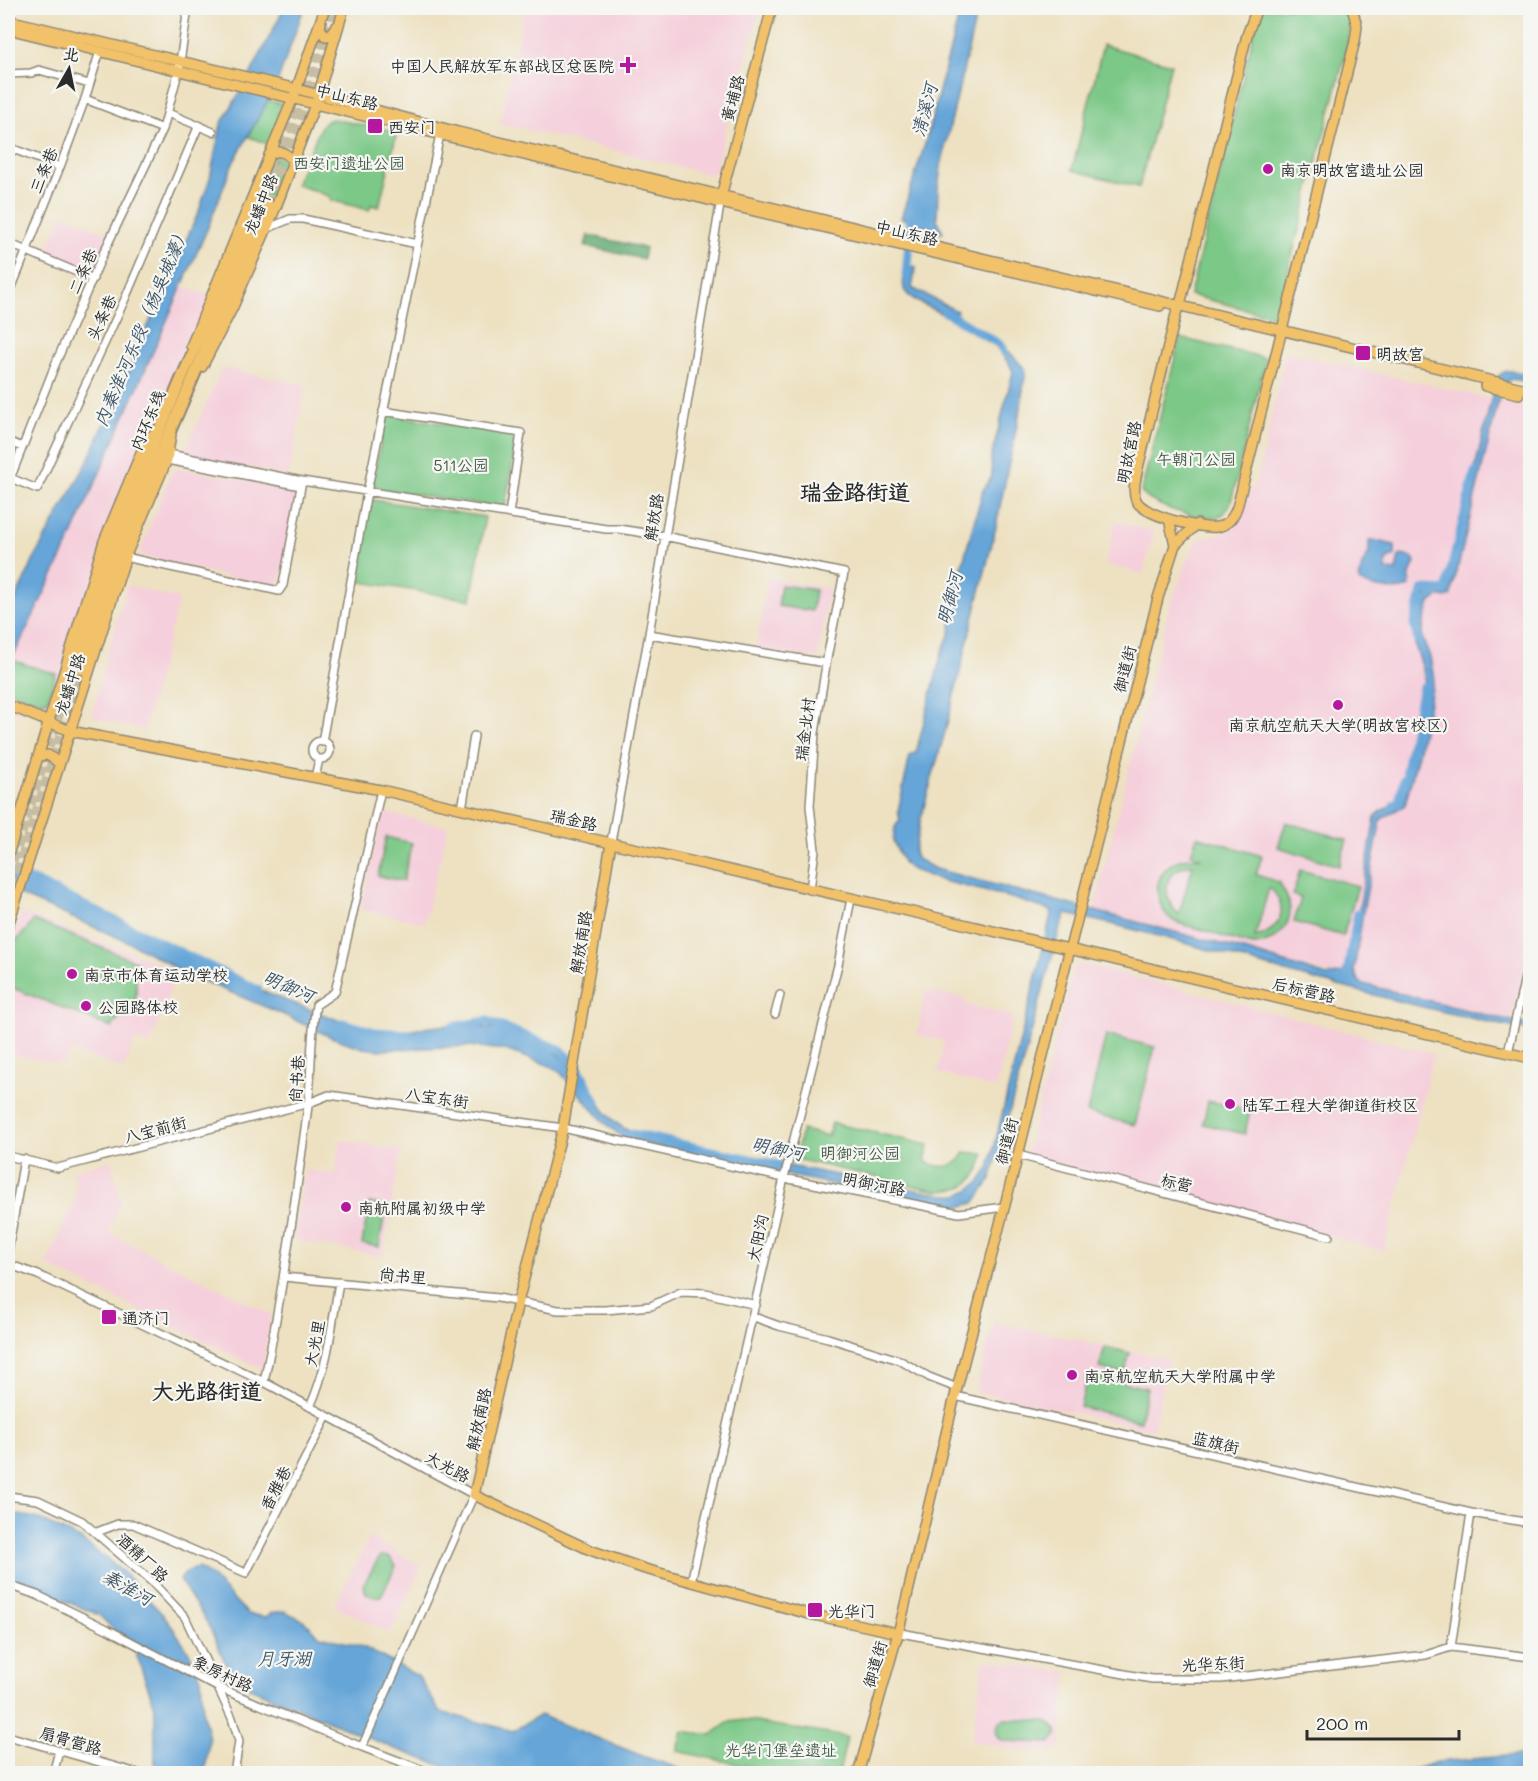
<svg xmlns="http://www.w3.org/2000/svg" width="1538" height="1781" font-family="Mali,'LXGW WenKai TC',sans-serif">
<rect width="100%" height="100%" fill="#f6f6f2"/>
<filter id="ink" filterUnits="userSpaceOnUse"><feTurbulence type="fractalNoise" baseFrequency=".0167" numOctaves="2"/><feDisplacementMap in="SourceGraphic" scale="12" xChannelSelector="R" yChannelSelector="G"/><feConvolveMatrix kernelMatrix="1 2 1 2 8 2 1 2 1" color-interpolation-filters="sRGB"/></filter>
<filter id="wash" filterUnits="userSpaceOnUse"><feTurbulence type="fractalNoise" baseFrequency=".008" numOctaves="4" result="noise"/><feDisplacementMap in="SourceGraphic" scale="24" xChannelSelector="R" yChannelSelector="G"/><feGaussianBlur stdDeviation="1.35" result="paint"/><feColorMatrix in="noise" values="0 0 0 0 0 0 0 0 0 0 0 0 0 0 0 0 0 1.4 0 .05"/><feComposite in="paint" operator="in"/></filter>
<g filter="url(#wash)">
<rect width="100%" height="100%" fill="#ede1c1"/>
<!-- built -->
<path fill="#f5cfdb" d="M525,8H760L713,175L500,123Z
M62,214L112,235L93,279L44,259Z
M182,286L210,296L145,443L49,711L8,712V667L66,549Z
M1286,352L1530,408V944L1511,1021L1366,984L1094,910L1170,604L1196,540L1221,534L1232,529L1241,516L1259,472Z
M222,368L305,385L289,476L183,455Z
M176,469H185L292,489L295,491L298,494L279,587L274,588L143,556L140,552L170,476Z
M1116,521L1154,532L1143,574L1105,564Z
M768,578L829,588L818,658L756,649Z
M127,585L179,599L144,730L95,718L93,712L103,669Z
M383,812L448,827L424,923L360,909Z
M22,913L177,970L150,1045L135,1041L124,1069L71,1050L65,1064L8,1054V950Z
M1083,964L1434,1054L1384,1251L1026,1155L1074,968Z
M925,990L966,999V1005L1013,1016L996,1089L938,1073L944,1041L917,1035Z
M341,1140L401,1150L383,1256L294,1240L305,1170L335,1174Z
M111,1160L121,1201L108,1233L272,1315L262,1369L46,1265L77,1194L73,1171Z
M994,1322L1168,1359L1153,1430L975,1392Z
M370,1537L422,1567L390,1633L334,1606Z
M984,1660L1067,1672L1060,1750H1016L971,1741Z"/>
<!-- green -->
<path fill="#7bc887" stroke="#537a59" stroke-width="1.5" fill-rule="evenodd" d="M1264,8H1345L1349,17L1348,44L1276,317L1190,295L1255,28Z
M1103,45L1171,64L1139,187L1072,170Z
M267,100L290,106L273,146L247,136Z
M333,119L397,132L379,207L371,205L369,210L330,200L331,197L296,184L321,126L327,121Z
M275,156H280L286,161L275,200L256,193Z
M1180,338L1266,358L1232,498C1230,505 1227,514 1219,516C1202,522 1152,506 1141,492Z
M391,415L514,435L517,440L505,506L500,508L375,488L373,481L385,421Z
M373,500L485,517L471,600L355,581L369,504Z
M781,585L815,590L812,611L778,606Z
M11,660L56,674L47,701L42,702L8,691V668Z
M1286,822L1347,840L1339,866L1278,847Z
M1197,836L1262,856L1256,875L1279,882C1282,888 1287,895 1289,903C1294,924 1277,942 1256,945C1247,946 1214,933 1203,930C1194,927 1180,925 1172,920C1159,910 1153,888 1162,874C1171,859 1186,857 1202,858L1191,854ZM1193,865L1179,914H1178C1160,895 1163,867 1193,865ZM1269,888C1291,905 1281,932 1255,937Z
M386,837L412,843L403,881L378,876Z
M1300,870L1358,886L1343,936L1294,922L1301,898L1293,895Z
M33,920L137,962C133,974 139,986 135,999C130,1013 118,1013 112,1028L8,986C12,974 6,963 10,951C14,937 28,933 33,920Z
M1106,1035L1155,1047L1135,1125L1087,1113Z
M1208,1101L1250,1110L1245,1134L1203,1124Z
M832,1123L929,1145L925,1161C940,1170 958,1168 965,1152L984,1154C978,1182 965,1191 937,1191L795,1159L802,1130L828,1136Z
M369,1203L386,1206L379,1247L362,1244Z
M1105,1347L1130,1353L1124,1374L1099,1368Z
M1088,1375L1147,1388L1140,1421L1080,1407Z
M380,1556L390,1557L396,1566L381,1596L373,1597L366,1593L363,1585Z
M1005,1719L1046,1721L1052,1724L1057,1730V1735L1050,1743L1004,1741L999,1738L996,1730L1000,1721Z
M744,1720L847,1737L839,1773H778L677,1751L682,1731L711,1735L729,1722Z"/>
<!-- forest -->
<path fill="#64ac74" stroke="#486c50" stroke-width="1.5" d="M588,235L645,248L643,259L585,246Z"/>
<!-- water -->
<path fill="#65a5d8" stroke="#486882" stroke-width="1.5" d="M284,8H304L276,86L232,165L209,225L66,549L8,667V615L38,551L87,463L199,211L210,178L221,124L248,79Z
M961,8H978L942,160L938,188L937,219L943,233H941L901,218L925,144Z
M905,264L916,267L912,288L957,311L953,319C943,314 906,299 904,289C902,282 904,272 905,264Z
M1000,342L1026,370L1019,415L995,531L946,728L921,818L914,852L916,858L935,869L1247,951L1327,976L1344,973L1349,967L1375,818C1381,807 1393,807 1401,798L1422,705L1425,684L1423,669L1415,645L1417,619L1423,600L1429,593L1445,590L1447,587L1496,379C1505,366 1517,372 1530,375V382L1511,379L1502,386L1451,596L1446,598L1439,596L1430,603L1424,623L1422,637L1430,657L1434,679L1418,754L1405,805L1381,819L1363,912L1354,971L1358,980L1363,984L1486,1015L1530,1025V1031C1453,1015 1376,996 1300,976C1222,954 1145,930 1066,914L1059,931L991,1179L974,1203L955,1208L714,1161L623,1138L604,1122L559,1071L548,1065L505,1050L470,1046L380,1050L363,1048L331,1037L282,1014L187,974L133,944L8,890V873L269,994L367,1031C394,1038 404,1030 430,1027C475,1021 508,1028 549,1049C578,1063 587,1089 606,1113C617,1126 633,1134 648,1139L943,1195H959L967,1191L979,1183L989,1168L1052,911L1005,896L943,881L913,870L904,864L893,841L895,827L900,820L898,811L910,756L916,753L942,652L950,633L958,580L983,490L992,476L991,458L1013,372L1010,365L995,345Z
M1372,540L1395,545V555L1386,560V570L1396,571L1399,556L1402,555L1413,558L1415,562L1409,577L1410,586C1398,593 1371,589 1359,581L1362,565L1369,553V541Z
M8,1513L36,1518L80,1539L122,1571L166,1618L188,1650L201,1678L203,1713L209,1739L205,1773H155V1707L135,1651L99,1615L8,1577Z
M198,1568L210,1575L248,1614L266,1617L271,1613L284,1611L303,1620L320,1636L363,1647L418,1676L440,1712L513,1731L540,1715L645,1757L693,1773H462L393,1748L243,1685C221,1666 219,1640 203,1616C195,1603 188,1594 180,1580L187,1571Z
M1530,1754V1773H1402L1437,1762Z"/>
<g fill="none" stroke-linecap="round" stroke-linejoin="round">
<!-- river -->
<path stroke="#65a5d8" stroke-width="9" d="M906,276L911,221L914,210
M944,311L999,344L1004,351
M1418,640L1414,624L1423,590L1446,591L1475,472
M1406,771L1423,687
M1394,805L1399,803L1404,779
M8,872L38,883L258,990
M1346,979L1358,913
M343,1023L375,1032L409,1034
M452,1027L487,1021L561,1050L570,1059
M578,1067L596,1102
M632,1134L783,1166"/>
</g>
</g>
<g filter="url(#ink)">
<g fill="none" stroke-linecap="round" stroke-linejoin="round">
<!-- highway-tunnel -->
<path stroke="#c6bda3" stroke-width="10" stroke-dasharray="10 5" stroke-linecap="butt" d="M260,202L316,52L329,8
M268,204L324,53L338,8
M8,876L76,659
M8,902L84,663"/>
<!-- minor casing -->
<g stroke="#8c8676" stroke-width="10">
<path id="minor" d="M8,74L31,73L39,70L89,84
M85,99L163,129
M168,113L213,132
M8,147L60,167
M266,229L290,219H303L417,244
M8,243L93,279
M8,297L60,167L85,99L100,51
M383,411L521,433L509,514
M8,441L22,447
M169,454L302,481L606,529H619L664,536L844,573L828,653L815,733L810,806L815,850L810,890
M167,460L301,486
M8,477L37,489L125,299L199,125
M8,484L55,365L103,254L163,129L179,69L188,8
M125,557L279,591L283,585L302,481
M649,634L826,663
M312 750a9 9 0 1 1 18 0a9 9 0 1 1-18 0Z
M322,742L367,492L440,134
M315,778L319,759
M462,809L474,736
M610,847L649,634L721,199
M775,1014L780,995
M1508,1053L1530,955
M1018,1155L1329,1236
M8,1156L58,1168L309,1103L329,1095L563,1128L784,1178L959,1213L1004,1207
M8,1251L24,1159
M8,1264L38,1275L264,1382L478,1497
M284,1277L498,1298L558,1310H605L651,1306L681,1292L706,1293L756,1305
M754,1317L779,1326L828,1338L899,1360L929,1377L957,1388
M264,1382C283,1291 296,1198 308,1106C312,1072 310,1039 316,1005L335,992L381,790
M955,1396L1471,1513L1530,1523
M310,1407C328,1367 332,1325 339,1282
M8,1496L38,1500L82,1521L152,1582L185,1617L232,1718L239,1741L234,1774
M97,1532L118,1524H133L246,1573L327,1416
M691,1582L784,1178L838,965L851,899
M8,1585L37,1595L107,1629L217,1687L362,1747L433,1774
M895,1632L1152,1679H1221L1426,1655L1451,1647L1530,1657
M1451,1647L1471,1513
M8,1736L141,1774
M362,1747L475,1492
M53,1774L59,1751"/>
</g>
<!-- major casing -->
<g stroke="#8c8676" stroke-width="12">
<path id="major" d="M1257,8L1247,35L1180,305L1177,310L1138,468C1136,477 1132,490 1136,500C1143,516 1200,529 1217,527C1229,525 1235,515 1238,504L1355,41L1357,26L1352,8
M8,20L297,89L458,132L1530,390
M321,23L320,28L325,36H328L337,26
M8,29L733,206L1160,306
M269,155C278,148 288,153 293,162
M721,196L772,8
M191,346L295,93L325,8
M202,367L233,307L276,207L317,99L344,8
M1485,386L1519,394
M1169,519L1175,545
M69,655L75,668L83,670L90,663
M8,705L70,731L381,790L611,843L563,1128L518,1302L474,1495L590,1550L645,1569L809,1614L898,1633L858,1774
M38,756L48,755L59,763
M607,842L925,915L1530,1058
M8,855L104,541L145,443L159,428
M8,926L127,553L167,460L171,434
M897,1638L955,1396L1018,1155L1158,598L1175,545L1197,524"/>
</g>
<!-- highway casing -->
<g stroke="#8c8676" stroke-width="14">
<path id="highway" d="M77,655L111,545L182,377L260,202
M85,658L119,550L268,204"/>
</g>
<!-- minor -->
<use href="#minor" stroke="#fff" stroke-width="7"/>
<!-- major -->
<use href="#major" stroke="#f2c26a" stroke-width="9"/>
<!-- highway -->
<use href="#highway" stroke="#f2c26a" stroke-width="10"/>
</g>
</g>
<!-- markers -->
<g fill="#b5179e" stroke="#f6f6f2" stroke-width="2">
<path d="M625 56h6v6h6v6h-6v6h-6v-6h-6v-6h6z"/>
<rect x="367" y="118" width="16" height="16" rx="3"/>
<circle cx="1268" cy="169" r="6"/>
<rect x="1355" y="345" width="16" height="16" rx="3"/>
<circle cx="1338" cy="705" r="6"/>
<circle cx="72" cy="974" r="6"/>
<circle cx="86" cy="1006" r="6"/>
<circle cx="1230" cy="1104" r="6"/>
<circle cx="346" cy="1207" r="6"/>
<rect x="101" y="1309" width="16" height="16" rx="3"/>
<circle cx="1072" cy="1375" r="6"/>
<rect x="807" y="1602" width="16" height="16" rx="3"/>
</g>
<g text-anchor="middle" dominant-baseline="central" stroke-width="4.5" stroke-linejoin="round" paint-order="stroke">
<!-- poi labels -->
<g font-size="16" fill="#2b2b2b" stroke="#f6f6f2" text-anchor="start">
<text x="614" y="65" text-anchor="end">中国人民解放军东部战区总医院</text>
<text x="388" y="126">西安门</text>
<text x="1280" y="169">南京明故宫遗址公园</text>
<text x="1376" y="353">明故宫</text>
<text x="1338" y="724" text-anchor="middle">南京航空航天大学(明故宫校区)</text>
<text x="84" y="974">南京市体育运动学校</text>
<text x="98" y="1006">公园路体校</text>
<text x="1242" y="1104">陆军工程大学御道街校区</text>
<text x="358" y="1207">南航附属初级中学</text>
<text x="122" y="1317">通济门</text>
<text x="1084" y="1375">南京航空航天大学附属中学</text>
<text x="828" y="1610">光华门</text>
</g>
<!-- street labels -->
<g font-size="16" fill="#2b2b2b" stroke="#f6f6f2">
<text transform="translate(347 96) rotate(14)">中山东路</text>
<text transform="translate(732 98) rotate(-75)">黄埔路</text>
<text transform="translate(43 170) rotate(-68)">三条巷</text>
<text transform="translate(260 204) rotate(-68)">龙蟠中路</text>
<text transform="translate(907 232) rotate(13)">中山东路</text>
<text transform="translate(82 271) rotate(-66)">二条巷</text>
<text transform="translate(101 317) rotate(-65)">头条巷</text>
<text transform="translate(147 420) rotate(-67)">内环东线</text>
<text transform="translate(1128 452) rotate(-78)">明故宫路</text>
<text transform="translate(653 517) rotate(-81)">解放路</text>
<text transform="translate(1124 669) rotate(-76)">御道街</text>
<text transform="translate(69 684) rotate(-72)">龙蟠中路</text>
<text transform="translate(804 729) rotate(-83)">瑞金北村</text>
<text transform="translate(574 819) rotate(13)">瑞金路</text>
<text transform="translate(580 942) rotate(-81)">解放南路</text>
<text transform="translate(1304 989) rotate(13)">后标营路</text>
<text transform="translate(296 1079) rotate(-86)">尚书巷</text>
<text transform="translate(437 1097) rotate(8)">八宝东街</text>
<text transform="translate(155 1129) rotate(-15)">八宝前街</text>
<text transform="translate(1006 1141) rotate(-76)">御道街</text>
<text transform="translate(1177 1182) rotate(15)">标营</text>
<text transform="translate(874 1183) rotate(11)">明御河路</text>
<text transform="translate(757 1238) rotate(-78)">大阳沟</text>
<text transform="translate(403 1275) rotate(6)">尚书里</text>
<text transform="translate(314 1343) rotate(-79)">大光里</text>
<text transform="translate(478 1419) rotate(-78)">解放南路</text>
<text transform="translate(1216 1442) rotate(13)">蓝旗街</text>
<text transform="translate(448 1466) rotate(28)">大光路</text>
<text transform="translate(275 1488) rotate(-63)">香雅巷</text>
<text transform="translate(143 1557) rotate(43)">酒精厂路</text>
<text transform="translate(1213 1663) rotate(-3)">光华东街</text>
<text transform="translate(874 1664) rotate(-74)">御道街</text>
<text transform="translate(223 1673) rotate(25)">象房村路</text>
<text transform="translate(71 1740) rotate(16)">扇骨营路</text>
</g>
<!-- park labels -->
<g font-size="16" fill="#435a47" stroke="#f6f6f2">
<text x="349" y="162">西安门遗址公园</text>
<text x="1196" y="458">午朝门公园</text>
<text x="461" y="464">511公园</text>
<text x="860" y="1152">明御河公园</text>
<text x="781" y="1749">光华门堡垒遗址</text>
</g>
<!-- water labels -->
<g font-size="18" font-style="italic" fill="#3f5668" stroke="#f6f6f2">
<text transform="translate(924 110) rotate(-75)">清溪河</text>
<text transform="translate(141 326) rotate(-67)">内秦淮河东段（杨吴城濠）</text>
<text transform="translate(949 598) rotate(-75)">明御河</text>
<text transform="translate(289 986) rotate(24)">明御河</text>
<text transform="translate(778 1148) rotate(12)">明御河</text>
<text transform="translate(128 1587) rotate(29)">秦淮河</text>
<text x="284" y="1658">月牙湖</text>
</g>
<!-- district labels -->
<g font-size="22" font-weight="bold" fill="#2b2b2b" stroke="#f6f6f2">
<text x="855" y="491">瑞金路街道</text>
<text x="207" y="1390">大光路街道</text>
</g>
</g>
<!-- margin -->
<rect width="1538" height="1781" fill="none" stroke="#f6f6f2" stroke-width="30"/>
<!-- north arrow -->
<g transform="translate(69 69) rotate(9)" stroke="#f6f6f2" stroke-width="4.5" paint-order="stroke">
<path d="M0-4.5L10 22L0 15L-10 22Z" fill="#2b2b2b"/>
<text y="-9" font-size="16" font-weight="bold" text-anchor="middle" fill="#2b2b2b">北</text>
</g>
<!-- scale -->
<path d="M1307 1730v9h152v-9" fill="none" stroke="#2b2b2b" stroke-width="3"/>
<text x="1316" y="1730" font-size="18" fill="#2b2b2b" stroke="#f6f6f2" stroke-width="4.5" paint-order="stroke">200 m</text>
</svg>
